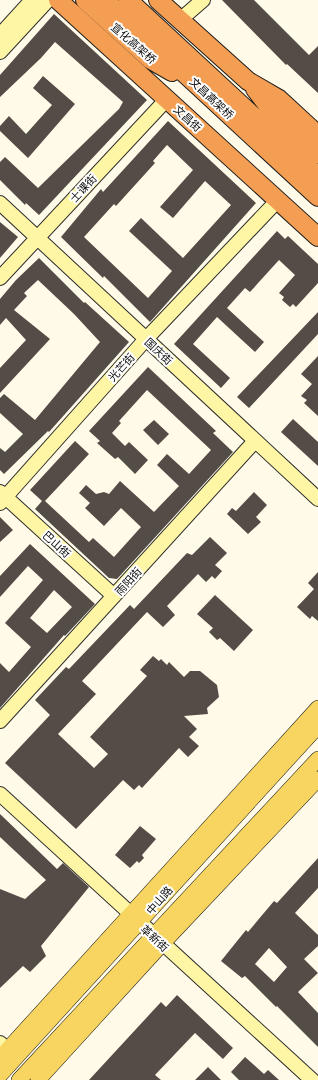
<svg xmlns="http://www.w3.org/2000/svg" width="318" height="1080" font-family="'Playfair Display','Noto Sans SC',serif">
<rect width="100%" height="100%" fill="#fffbe8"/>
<!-- building -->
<path fill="#534c47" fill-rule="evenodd" d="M222,0H254L309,55L318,46V93L287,64L286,65Z
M54,14L147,100L39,215L26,203L25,205L0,180V162L5,157L38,188L119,109L123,102L55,42L41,58L0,97V75Z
M43,76L75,104L28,158L0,131V126L9,116L26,134L52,105L33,88Z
M168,121L256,203L150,322L104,276L103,278L61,237L101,189L103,192ZM167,145L193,170L160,207L173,218L205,181L231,205L183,258L141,218L129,231L172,271L148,298L84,237L114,204L116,206L155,163L153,161Z
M0,222L18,237L0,258Z
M277,231L285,239L288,236L318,264V283L296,307L293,304L290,307L282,300L284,297L279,293L295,275L279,260L250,292L245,288L227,308L264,342L255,352L217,317L193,344L230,378L221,388L174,344Z
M39,258L84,303L85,302L129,342L49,432L48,431L4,474L0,470V448L5,452L23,434L0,413V398L4,394L35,420L100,342L74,314L38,280L24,293L27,296L14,310L50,339L0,393V368L26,340L6,318L0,325V299L16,280Z
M318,312V334L249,408L237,397Z
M318,356V416L304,403L307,400L301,396L312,384L301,374Z
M148,367L216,431L213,433L233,452L117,579L109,578L35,509L42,501L30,490L75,441L89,454L45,501L89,542L93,538L114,557L141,527L121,508L104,526L85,508L90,503L79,493L86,485L96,494L104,492L109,494L120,481L154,512L179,486L157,465L167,454L189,474L211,450L147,390L119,421L121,423L112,433L125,446L129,442L148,460L135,474L118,457L115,459L97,443L100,441L89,431Z
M293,419L318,442V466L281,432Z
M154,420L169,434L158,445L143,430Z
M254,492L267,505L256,517L261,522L248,534L227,514L232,508L236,511Z
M0,517L13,530L0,542Z
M210,537L227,553L215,565L222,571L215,579L212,576L206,582L198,574L167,606L175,615L163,627L147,612L82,681L96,694L58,734L94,768L108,754L90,737L147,676L140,670L153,656L159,661L161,659L167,665L169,662L184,677L190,671H200L217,685L219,697L207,708L208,714L184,716L197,729L189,737L199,746L188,757L179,748L142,788L139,785L134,790L123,780L76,829L5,763L50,715L35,700L66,667L69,669L130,605L134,609L187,553L192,555Z
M30,544L95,604L65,636L64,635L0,708V663L9,672L31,647L5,623L43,580L28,566L0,597V576ZM54,590L72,607L47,633L30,618Z
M318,572V621L312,616L310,619L297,607L314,589L308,583Z
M215,595L253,630L234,651L220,638L217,640L209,632L213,628L197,614Z
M0,814L57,869L63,863L89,887L41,946L46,956L30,972L23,966L0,988V889L25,899L46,880L0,837Z
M140,826L156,839L142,855L144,858L139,863L137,861L130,868L115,855Z
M318,858V888L295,913L318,935V946L304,959L318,973L298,992L318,1013V1047L277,1006L276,1007L245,976L242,978L221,961L246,930L248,932L274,901L277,903ZM269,948L287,967L274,982L255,964Z
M177,995L233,1048L223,1059L195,1033L155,1075L161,1080H89L161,1002L166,1007Z
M245,1057L264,1074L268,1070L279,1080H239L231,1072Z
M208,1067L221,1080H195Z"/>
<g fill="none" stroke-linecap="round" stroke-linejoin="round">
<!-- secondary casing -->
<g stroke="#2d2d2d" stroke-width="16">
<path id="secondary" d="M180,20L203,0
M0,35L32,0
M0,52L48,0
M0,203L318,499
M0,278L167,99
M0,492L114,596
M0,503L146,339L278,200
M0,721L255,441
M0,794L312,1080
M0,1043L8,1050"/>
</g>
<!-- primary casing -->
<g stroke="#1c1c1c" stroke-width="16">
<path id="primary" d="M0,1058L318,708
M0,1075L318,726
M19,1080L318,759
M38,1080L162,944L318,779"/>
</g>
<!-- highway casing -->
<g stroke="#1c1c1c" stroke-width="20">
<path id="highway" d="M58,0L318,237
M85,0L151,60L172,72
M105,0L318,197
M128,0L318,176
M158,0L248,81L279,99L318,135
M255,89L272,111L318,154"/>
</g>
<!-- secondary -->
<use href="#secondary" stroke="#fef6a4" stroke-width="14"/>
<!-- primary -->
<use href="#primary" stroke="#f7d560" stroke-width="15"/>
<!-- highway -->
<use href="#highway" stroke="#f39e52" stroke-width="18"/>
</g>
<g text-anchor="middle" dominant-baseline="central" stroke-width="4" stroke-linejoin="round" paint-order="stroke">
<!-- street labels -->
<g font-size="11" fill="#0b0b0b" stroke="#fff">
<text transform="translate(134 43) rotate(41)">宣化高架桥</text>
<text transform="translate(212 98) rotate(43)">文昌高架桥</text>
<text transform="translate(188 118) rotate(42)">文昌街</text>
<text transform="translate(83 188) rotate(-47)">士课街</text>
<text transform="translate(159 351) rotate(43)">国庆街</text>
<text transform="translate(121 367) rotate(-48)">光芒街</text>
<text transform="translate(57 544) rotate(42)">巴山街</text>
<text transform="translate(128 581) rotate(-48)">雨阳街</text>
<text transform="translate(159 900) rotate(-49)">中山路</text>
<text transform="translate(155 938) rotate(43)">革新街</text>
</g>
</g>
</svg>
